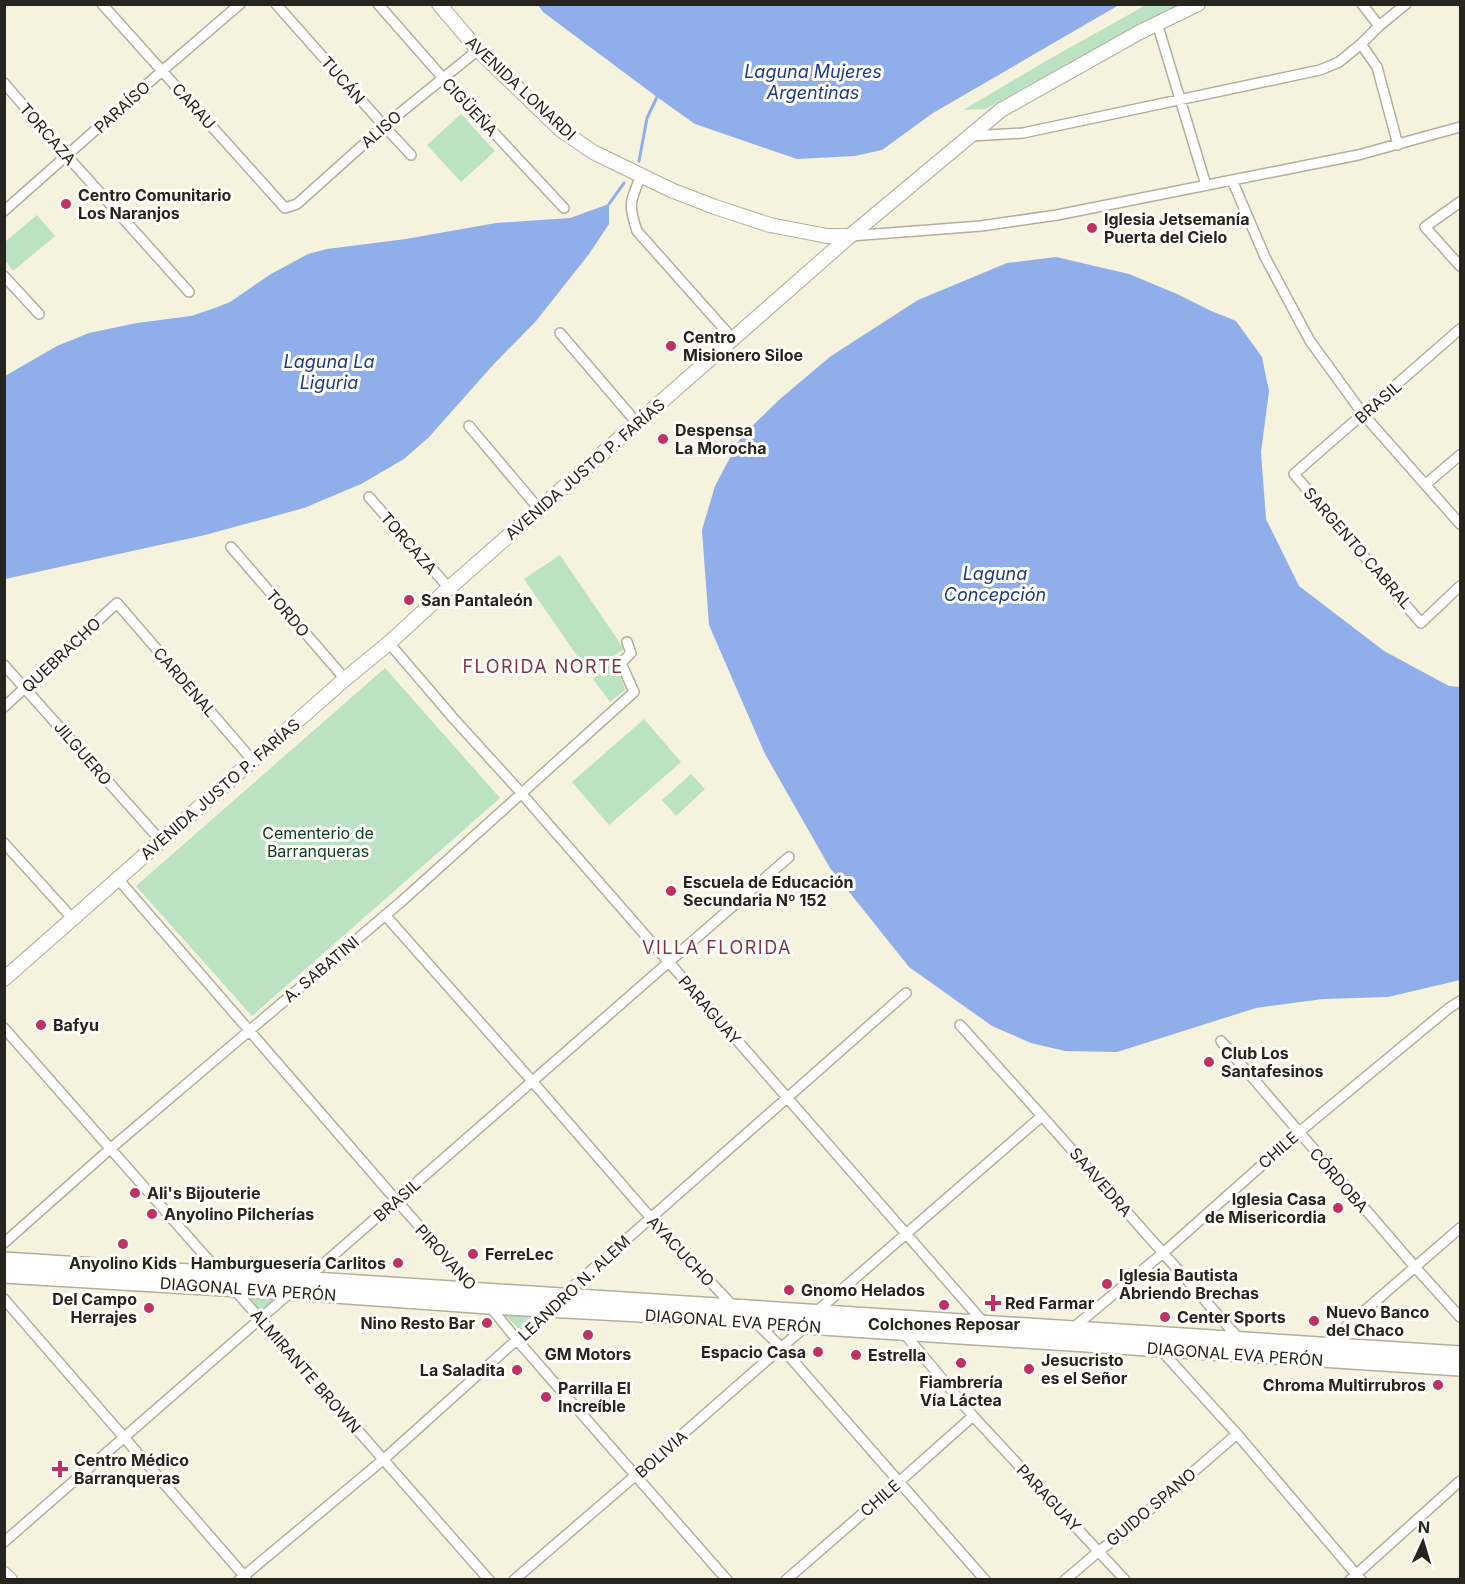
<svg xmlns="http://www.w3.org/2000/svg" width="1465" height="1584" font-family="Inter,sans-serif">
<rect width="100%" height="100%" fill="#f5f2dd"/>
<!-- green -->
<path fill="#bae2c3" d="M1146,5H1180L985,109L963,110L1046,61Z
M461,114L495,151L461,182L427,145Z
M37,215L55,236L13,271L5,260V242Z
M560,555L624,649L589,673L524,579Z
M615,660L625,690L610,702L593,679Z
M385,668L500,798L252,1016L136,886Z
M644,719L681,762L609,825L572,782Z
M691,774L705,789L676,816L662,800Z
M250,1294L274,1296L275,1302L260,1311L247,1298Z
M503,1313H537L519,1329Z"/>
<!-- water -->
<path fill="#8faeea" d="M538,5H1119L933,113L882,150L855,156L797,159L695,124L657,97L543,12Z
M609,204V224L589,254L536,321L493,365L429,437L404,459L361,484L304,508L205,535L5,579V376L57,346L89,333L137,323L191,316L215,308L230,302L271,274L308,254L327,249L406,239L496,223L570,218Z
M1056,257L1129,274L1177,294L1209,310L1236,321L1262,357L1269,391L1261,452L1266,519L1299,586L1384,651L1449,686L1460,687V980L1388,997L1323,999L1256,1008L1117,1052L1065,1051L1031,1043L992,1026L909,967L830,868L765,754L709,625L702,530L715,486L741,437L780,399L831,356L918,300L1007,263Z"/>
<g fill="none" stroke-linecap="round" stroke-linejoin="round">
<!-- stream -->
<path stroke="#8faeea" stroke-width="3" d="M639,161L647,118L657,97
M609,204L624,183"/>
<!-- street casing -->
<g stroke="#b2af9c" stroke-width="12">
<path id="street" d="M102,4L285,208L297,204L384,126L478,50
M276,4L384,126L411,155
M378,4L443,78L564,208
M1362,4L1379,26
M1157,23L1206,185
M1361,44L1377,67L1398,145
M4,83L67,156L189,292
M970,136L1023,133L1320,70L1339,62L1361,44L1379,26L1406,4
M641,176C630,201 628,205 637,231L733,339
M1232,180L1265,257L1310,341L1363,414L1460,524
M1460,202L1425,227L1460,266
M4,211L162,71L240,4
M850,236L981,226L1057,215L1358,155L1460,127
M4,276L39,314
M1460,329L1294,474L1421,623L1460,586
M560,333L637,423
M469,426L539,509
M1426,484L1460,455
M369,497L449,588
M231,547L345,679
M389,643L454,719L515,786L984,1323
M4,665L161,841
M4,707L117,603L253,761
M4,843L73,919
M118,879L396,1200L477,1291
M385,915L532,1081L650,1217L734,1307
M960,1025L1042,1116L1240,1340
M4,1028L220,1273
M1221,1041L1415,1267L1460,1317
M4,1243L110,1149L402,901L634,692L621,663L631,653L627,642
M305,1280L789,857
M233,1288L489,1580
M561,1297L906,993
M4,1299L246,1578
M488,1304L517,1340L727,1580
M816,1312L1042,1116
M755,1322L782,1348L985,1580
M1073,1328L1163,1253L1298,1133L1449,1008L1460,1001
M903,1332L973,1416L1125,1580
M1325,1345L1460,1228
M1160,1349L1237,1434L1361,1580
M4,1542L292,1291
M239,1580L384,1459L552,1308
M514,1580L636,1475L806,1326
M786,1580L900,1481L973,1416
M1065,1580L1099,1551L1118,1537L1237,1434
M1350,1580L1460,1481"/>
</g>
<!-- secondary casing -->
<g stroke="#b2af9c" stroke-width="16">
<path id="secondary" d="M439,4L478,50L561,130L593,152L671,190L715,207L770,225L827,236H850
M4,979L345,679L389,643L449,588L850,236L1001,110L1140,32L1198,4
M4,1574L10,1580"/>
</g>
<!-- primary casing -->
<g stroke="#b2af9c" stroke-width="18">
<path id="primary" d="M4,1260L1460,1354
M4,1275L292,1292L489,1306L754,1320L806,1326L1460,1368"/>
</g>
<!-- street -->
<use href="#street" stroke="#fff" stroke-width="9"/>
<!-- secondary -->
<use href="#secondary" stroke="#fff" stroke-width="14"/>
<!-- primary -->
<use href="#primary" stroke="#fff" stroke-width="15"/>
</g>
<!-- markers -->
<g fill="#bf3161" stroke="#fffefa" stroke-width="2">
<circle cx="66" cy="204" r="6"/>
<circle cx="1092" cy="228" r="6"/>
<circle cx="671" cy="346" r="6"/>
<circle cx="663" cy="439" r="6"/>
<circle cx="409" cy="600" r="6"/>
<circle cx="671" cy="891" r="6"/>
<circle cx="41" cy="1025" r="6"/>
<circle cx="1209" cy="1062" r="6"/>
<circle cx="135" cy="1193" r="6"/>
<circle cx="1338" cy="1208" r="6"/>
<circle cx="152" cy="1214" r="6"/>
<circle cx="123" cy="1244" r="6"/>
<circle cx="473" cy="1254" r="6"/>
<circle cx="398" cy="1263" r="6"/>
<circle cx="1107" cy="1284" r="6"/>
<circle cx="789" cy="1290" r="6"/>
<path d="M990 1294h6v6h6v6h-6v6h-6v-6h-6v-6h6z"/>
<circle cx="944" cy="1305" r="6"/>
<circle cx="149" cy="1308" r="6"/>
<circle cx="1165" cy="1317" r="6"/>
<circle cx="1314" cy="1321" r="6"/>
<circle cx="487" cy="1323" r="6"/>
<circle cx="588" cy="1335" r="6"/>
<circle cx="818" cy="1352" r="6"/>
<circle cx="856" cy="1355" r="6"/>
<circle cx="961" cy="1363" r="6"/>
<circle cx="1029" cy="1369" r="6"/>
<circle cx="517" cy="1370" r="6"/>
<circle cx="1438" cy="1385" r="6"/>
<circle cx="546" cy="1397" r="6"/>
<path d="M57 1460h6v6h6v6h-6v6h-6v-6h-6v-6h6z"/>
</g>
<g text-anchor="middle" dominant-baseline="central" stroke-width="6" stroke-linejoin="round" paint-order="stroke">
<!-- street labels -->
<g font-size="16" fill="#25241d" stroke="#fffefa">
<text transform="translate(343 80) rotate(49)">TUCÁN</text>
<text transform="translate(521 88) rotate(43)">AVENIDA LONARDI</text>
<text transform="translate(194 106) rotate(48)">CARAU</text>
<text transform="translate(122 107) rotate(-42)">PARAÍSO</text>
<text transform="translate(470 107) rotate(47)">CIGÜEÑA</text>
<text transform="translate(381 129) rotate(-41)">ALISO</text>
<text transform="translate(48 134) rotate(49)">TORCAZA</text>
<text transform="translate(1378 402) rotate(-41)">BRASIL</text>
<text transform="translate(585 469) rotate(-41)">AVENIDA JUSTO P. FARÍAS</text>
<text transform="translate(409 543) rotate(49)">TORCAZA</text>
<text transform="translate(1358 548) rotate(49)">SARGENTO CABRAL</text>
<text transform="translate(288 613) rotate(49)">TORDO</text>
<text transform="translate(61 655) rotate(-43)">QUEBRACHO</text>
<text transform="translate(185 682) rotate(49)">CARDENAL</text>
<text transform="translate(83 753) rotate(49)">JILGUERO</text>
<text transform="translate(220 789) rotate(-41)">AVENIDA JUSTO P. FARÍAS</text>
<text transform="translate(321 969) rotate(-40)">A. SABATINI</text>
<text transform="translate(710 1010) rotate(49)">PARAGUAY</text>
<text transform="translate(1278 1150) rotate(-41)">CHILE</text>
<text transform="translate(1339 1180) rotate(49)">CÓRDOBA</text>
<text transform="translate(1101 1182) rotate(49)">SAAVEDRA</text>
<text transform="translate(397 1200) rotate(-41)">BRASIL</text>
<text transform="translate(681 1251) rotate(47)">AYACUCHO</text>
<text transform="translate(446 1257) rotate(48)">PIROVANO</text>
<text transform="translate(574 1288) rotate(-43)">LEANDRO N. ALEM</text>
<text transform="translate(248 1289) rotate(4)">DIAGONAL EVA PERÓN</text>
<text transform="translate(733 1321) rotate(4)">DIAGONAL EVA PERÓN</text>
<text transform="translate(1235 1354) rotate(4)">DIAGONAL EVA PERÓN</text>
<text transform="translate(306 1371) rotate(49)">ALMIRANTE BROWN</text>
<text transform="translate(661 1454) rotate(-41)">BOLIVIA</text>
<text transform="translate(880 1498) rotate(-41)">CHILE</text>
<text transform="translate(1049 1498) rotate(47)">PARAGUAY</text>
<text transform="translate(1151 1507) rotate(-40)">GUIDO SPANO</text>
</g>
<!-- poi labels -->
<g font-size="16" font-weight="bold" fill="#25241d" stroke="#fffefa" text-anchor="start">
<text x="78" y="195">Centro Comunitario<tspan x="78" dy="18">Los Naranjos</tspan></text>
<text x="1104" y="219">Iglesia Jetsemanía<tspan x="1104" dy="18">Puerta del Cielo</tspan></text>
<text x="683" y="337">Centro<tspan x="683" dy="18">Misionero Siloe</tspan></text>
<text x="675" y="430">Despensa<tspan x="675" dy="18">La Morocha</tspan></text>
<text x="421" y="600">San Pantaleón</text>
<text x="683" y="882">Escuela de Educación<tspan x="683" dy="18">Secundaria Nº 152</tspan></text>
<text x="53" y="1025">Bafyu</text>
<text x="1221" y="1053">Club Los<tspan x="1221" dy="18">Santafesinos</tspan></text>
<text x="147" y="1193">Ali's Bijouterie</text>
<text x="1326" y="1199" text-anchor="end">Iglesia Casa<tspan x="1326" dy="18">de Misericordia</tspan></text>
<text x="164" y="1214">Anyolino Pilcherías</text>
<text x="485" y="1254">FerreLec</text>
<text x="123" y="1263" text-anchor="middle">Anyolino Kids</text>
<text x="386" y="1263" text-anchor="end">Hamburguesería Carlitos</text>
<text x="1119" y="1275">Iglesia Bautista<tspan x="1119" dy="18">Abriendo Brechas</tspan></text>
<text x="801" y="1290">Gnomo Helados</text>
<text x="137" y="1299" text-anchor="end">Del Campo<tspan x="137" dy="18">Herrajes</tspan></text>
<text x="1005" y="1303">Red Farmar</text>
<text x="1326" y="1312">Nuevo Banco<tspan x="1326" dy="18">del Chaco</tspan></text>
<text x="1177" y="1317">Center Sports</text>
<text x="475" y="1323" text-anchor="end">Nino Resto Bar</text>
<text x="944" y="1324" text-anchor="middle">Colchones Reposar</text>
<text x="806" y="1352" text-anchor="end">Espacio Casa</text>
<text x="588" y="1354" text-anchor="middle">GM Motors</text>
<text x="868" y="1355">Estrella</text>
<text x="1041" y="1360">Jesucristo<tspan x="1041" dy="18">es el Señor</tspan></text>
<text x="505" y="1370" text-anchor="end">La Saladita</text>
<text x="961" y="1382" text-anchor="middle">Fiambrería<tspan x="961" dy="18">Vía Láctea</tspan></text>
<text x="1426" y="1385" text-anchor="end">Chroma Multirrubros</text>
<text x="558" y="1388">Parrilla El<tspan x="558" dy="18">Increíble</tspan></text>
<text x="74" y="1460">Centro Médico<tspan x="74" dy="18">Barranqueras</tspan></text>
</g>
<!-- park labels -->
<g font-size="16" fill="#0b3c1e" stroke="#fffefa">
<text x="318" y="833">Cementerio de<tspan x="318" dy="18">Barranqueras</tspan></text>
</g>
<!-- water labels -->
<g font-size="18" font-style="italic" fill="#1c3c81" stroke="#fffefa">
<text x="813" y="71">Laguna Mujeres<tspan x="813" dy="21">Argentinas</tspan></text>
<text x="329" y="361">Laguna La<tspan x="329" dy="21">Liguria</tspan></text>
<text x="995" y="573">Laguna<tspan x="995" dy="21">Concepción</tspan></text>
</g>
<!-- neighbourhood labels -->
<g font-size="18" letter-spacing="1.5" fill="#7e374a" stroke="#fffefa">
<text x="543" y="666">FLORIDA NORTE</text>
<text x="717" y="947">VILLA FLORIDA</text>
</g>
</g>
<!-- border -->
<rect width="1465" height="1584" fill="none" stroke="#25241d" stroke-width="12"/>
<!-- north arrow -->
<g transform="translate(1423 1542) rotate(4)" stroke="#fffefa" stroke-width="4.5" paint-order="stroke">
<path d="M0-4.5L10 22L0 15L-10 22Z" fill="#25241d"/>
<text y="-9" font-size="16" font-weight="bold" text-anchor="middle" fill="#25241d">N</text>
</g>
</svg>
